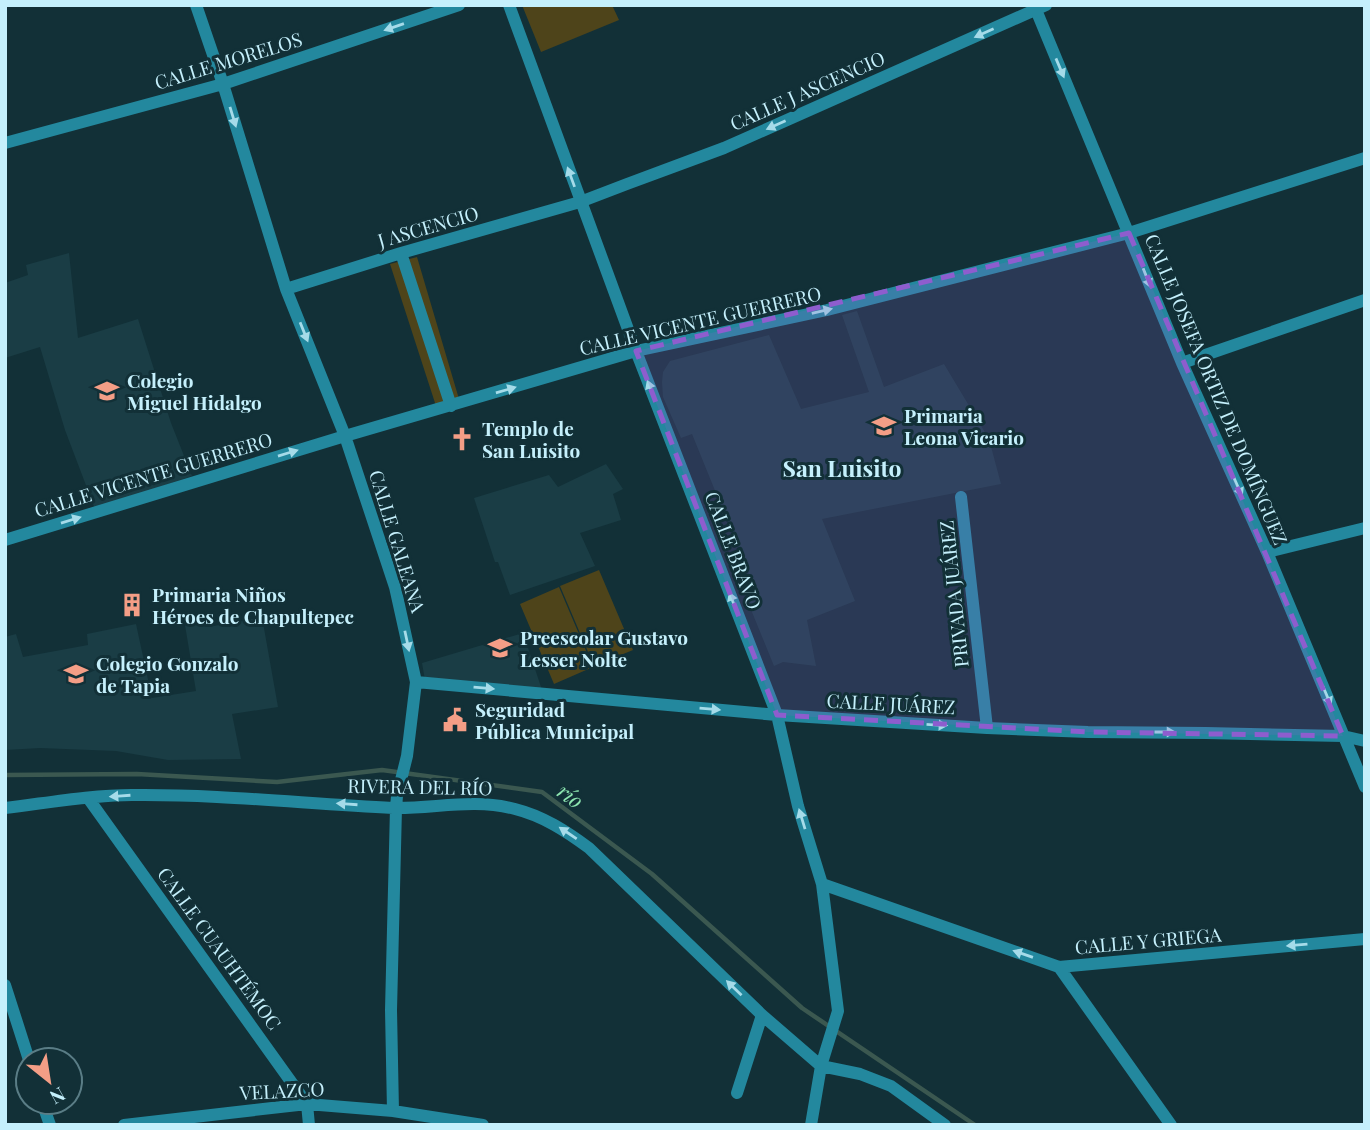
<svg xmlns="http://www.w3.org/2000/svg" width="1370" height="1130" font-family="'Playfair Display',serif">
<rect width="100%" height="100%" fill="#123037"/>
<!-- built -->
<path fill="#1a3d45" d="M69,253L78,338L138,319L171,423L192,476L95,509L65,430L40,347L5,358V283L28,275L26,265Z
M857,311L884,387L944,364L989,439L1001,484L822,519L855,601L807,620L816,666L783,662L774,666L743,590L753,584L692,434L681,438L663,397L662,382L663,372L670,361L769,335L801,409L869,392L842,315Z
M606,464L623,489L613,494L621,520L580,533L595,566L510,595L498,562H495L474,498L549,475L558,487Z
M262,617L278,707L232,714L241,759L168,760L116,751L40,748L5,750V637L16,634L23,657L88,645L87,634L136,624L152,698L196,691L185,625L213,620L214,626Z
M523,633L542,690L425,680L422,663Z"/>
<!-- green -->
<path fill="#4e441a" d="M522,5H612L619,20L541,52Z
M417,257L459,399L436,406L390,264Z
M599,570L633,650L594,666L560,586Z
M559,587L593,667L554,684L520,604Z"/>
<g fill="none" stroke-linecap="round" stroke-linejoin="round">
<!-- stream -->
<path stroke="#3b5850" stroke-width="4.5" d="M5,775L137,774L277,782L382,770L542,792L652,874L802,1008L975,1125"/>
<!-- street -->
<path stroke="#23889e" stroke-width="12" d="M196,5L223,84L286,289L345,436L395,587L416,682L407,756L397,796L396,808L391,1010L393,1111
M509,5L636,351L777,715L798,806L822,884L838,1011L821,1066L811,1125
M1034,5L1182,363L1267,552L1365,787
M5,143L223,84L459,5
M401,253L451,406
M286,289L401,253L580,202L627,184L724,148L1046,5
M1182,363L1365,300
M961,497L987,728
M5,540L345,436L636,351L827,310L1129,233L1365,158
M1267,552L1365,528
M416,682L777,715L987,728L1088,732L1206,733L1343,736L1365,741
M88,798L307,1104L309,1125
M5,808C47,803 90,795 132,795C220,794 306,804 393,808C435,809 472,798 515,809C543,816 566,831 589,848L762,1015L821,1066L860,1074L891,1086L945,1125
M822,884L1059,967L1365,939
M1059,967L1171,1125
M5,985L29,1060
M737,1093L762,1015
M42,1102L50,1125
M124,1125L307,1104L393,1111L483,1125"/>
</g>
<!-- one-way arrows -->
<defs><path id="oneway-solid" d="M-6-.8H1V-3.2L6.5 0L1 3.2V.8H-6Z" transform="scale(1.75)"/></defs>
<g fill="#a5dbe9">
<use href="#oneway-solid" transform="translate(394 27) rotate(161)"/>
<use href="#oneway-solid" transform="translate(984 33) rotate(156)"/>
<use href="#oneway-solid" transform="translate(1060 68) rotate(67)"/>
<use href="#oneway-solid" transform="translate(233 117) rotate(73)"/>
<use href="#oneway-solid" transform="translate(776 125) rotate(156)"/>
<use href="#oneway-solid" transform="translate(571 177) rotate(-110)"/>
<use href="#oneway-solid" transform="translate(1147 278) rotate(68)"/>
<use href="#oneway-solid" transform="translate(822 311) rotate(-13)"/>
<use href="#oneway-solid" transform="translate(304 332) rotate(68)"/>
<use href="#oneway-solid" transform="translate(506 390) rotate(-16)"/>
<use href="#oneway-solid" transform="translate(651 390) rotate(-111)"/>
<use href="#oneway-solid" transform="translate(288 453) rotate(-17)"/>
<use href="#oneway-solid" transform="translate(1238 487) rotate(66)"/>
<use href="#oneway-solid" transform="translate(71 520) rotate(-17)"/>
<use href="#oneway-solid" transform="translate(733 602) rotate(-111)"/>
<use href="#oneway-solid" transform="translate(407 641) rotate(78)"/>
<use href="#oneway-solid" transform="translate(484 688) rotate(5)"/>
<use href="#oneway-solid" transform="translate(1327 696) rotate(67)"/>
<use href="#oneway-solid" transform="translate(710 709) rotate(5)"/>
<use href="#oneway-solid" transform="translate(937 725) rotate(3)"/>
<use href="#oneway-solid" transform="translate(1165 732)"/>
<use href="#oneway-solid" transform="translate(120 796) rotate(176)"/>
<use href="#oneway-solid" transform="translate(347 804) rotate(-176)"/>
<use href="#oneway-solid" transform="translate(802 819) rotate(-107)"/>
<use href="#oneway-solid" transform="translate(568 833) rotate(-146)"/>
<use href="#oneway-solid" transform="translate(1297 945) rotate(175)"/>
<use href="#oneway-solid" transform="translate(1023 954) rotate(-161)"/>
<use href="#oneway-solid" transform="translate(734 988) rotate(-136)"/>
</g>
<!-- marked area -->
<path fill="#8e5dce" fill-opacity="0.2" stroke="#8e5dce" stroke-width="5" stroke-dasharray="14 9" stroke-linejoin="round" d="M1129,233L1343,736L1088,732L777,715L636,351Z"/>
<!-- icons -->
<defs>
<g id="school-bare" transform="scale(1.89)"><path d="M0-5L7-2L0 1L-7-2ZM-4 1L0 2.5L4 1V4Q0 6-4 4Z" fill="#f49e86" stroke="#123037" stroke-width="2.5" paint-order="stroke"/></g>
<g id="church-bare" transform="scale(1.89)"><path d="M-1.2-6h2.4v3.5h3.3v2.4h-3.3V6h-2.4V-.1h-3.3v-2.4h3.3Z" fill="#f49e86" stroke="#123037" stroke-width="2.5" paint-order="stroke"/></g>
<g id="building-bare" transform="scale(1.89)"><path d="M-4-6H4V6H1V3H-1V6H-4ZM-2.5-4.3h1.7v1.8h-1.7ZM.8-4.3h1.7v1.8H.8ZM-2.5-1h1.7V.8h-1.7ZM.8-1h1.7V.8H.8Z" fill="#f49e86" stroke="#123037" stroke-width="2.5" paint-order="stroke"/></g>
<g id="civic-bare" transform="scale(1.89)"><path d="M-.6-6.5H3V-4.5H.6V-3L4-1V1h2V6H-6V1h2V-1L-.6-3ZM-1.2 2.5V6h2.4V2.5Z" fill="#f49e86" stroke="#123037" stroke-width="2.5" paint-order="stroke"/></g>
</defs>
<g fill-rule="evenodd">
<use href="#school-bare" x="107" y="391"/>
<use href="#school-bare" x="884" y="426"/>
<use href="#church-bare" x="462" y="439"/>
<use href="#building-bare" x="132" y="605"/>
<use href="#school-bare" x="500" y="648"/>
<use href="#school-bare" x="76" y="674"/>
<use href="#civic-bare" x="455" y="720"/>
</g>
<g text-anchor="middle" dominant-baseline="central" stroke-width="6" stroke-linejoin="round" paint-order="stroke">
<!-- street labels -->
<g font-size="19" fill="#c5f0fc" stroke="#123037">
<text transform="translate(228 60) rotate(-17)">CALLE MORELOS</text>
<text transform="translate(807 90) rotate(-24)">CALLE J ASCENCIO</text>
<text transform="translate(428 226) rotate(-16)">J ASCENCIO</text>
<text transform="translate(700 320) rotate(-13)">CALLE VICENTE GUERRERO</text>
<text transform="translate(1217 389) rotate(67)">CALLE JOSEFA ORTIZ DE DOMÍNGUEZ</text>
<text transform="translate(153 474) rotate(-17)">CALLE VICENTE GUERRERO</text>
<text transform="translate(398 541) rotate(73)">CALLE GALEANA</text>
<text transform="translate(734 550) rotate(69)">CALLE BRAVO</text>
<text transform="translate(953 594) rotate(-96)">PRIVADA JUÁREZ</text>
<text transform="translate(891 703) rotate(3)">CALLE JUÁREZ</text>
<text transform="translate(420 786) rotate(1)">RIVERA DEL RÍO</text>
<text transform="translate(1148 940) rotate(-5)">CALLE Y GRIEGA</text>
<text transform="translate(220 948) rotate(54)">CALLE CUAUHTÉMOC</text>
<text transform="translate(282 1090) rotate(-3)">VELAZCO</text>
</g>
<!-- poi labels -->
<g font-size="19" font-weight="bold" fill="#c5f0fc" stroke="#123037" text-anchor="start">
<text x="127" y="380">Colegio<tspan x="127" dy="22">Miguel Hidalgo</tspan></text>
<text x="904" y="415">Primaria<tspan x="904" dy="22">Leona Vicario</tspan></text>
<text x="482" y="428">Templo de<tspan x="482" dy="22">San Luisito</tspan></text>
<text x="152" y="594">Primaria Niños<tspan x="152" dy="22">Héroes de Chapultepec</tspan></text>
<text x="520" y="637">Preescolar Gustavo<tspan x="520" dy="22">Lesser Nolte</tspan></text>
<text x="96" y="663">Colegio Gonzalo<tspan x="96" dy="22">de Tapia</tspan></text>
<text x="475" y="709">Seguridad<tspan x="475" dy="22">Pública Municipal</tspan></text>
</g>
<!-- water labels -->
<g font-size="21" font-style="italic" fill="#8de5b0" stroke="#123037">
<text transform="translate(571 795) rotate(36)">río</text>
</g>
<!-- quarter labels -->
<g font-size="23" font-weight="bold" fill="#c5f0fc" stroke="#123037">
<text x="842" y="467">San Luisito</text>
</g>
</g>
<!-- border -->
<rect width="1370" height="1130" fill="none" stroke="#c5f0fc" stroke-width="14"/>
<!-- north arrow -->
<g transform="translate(49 1081) rotate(150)"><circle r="33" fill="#123037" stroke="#5a7d86" stroke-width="2"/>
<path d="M0-5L12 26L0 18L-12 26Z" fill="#f49e86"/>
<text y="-10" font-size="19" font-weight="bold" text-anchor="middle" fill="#c5f0fc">N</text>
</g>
</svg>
